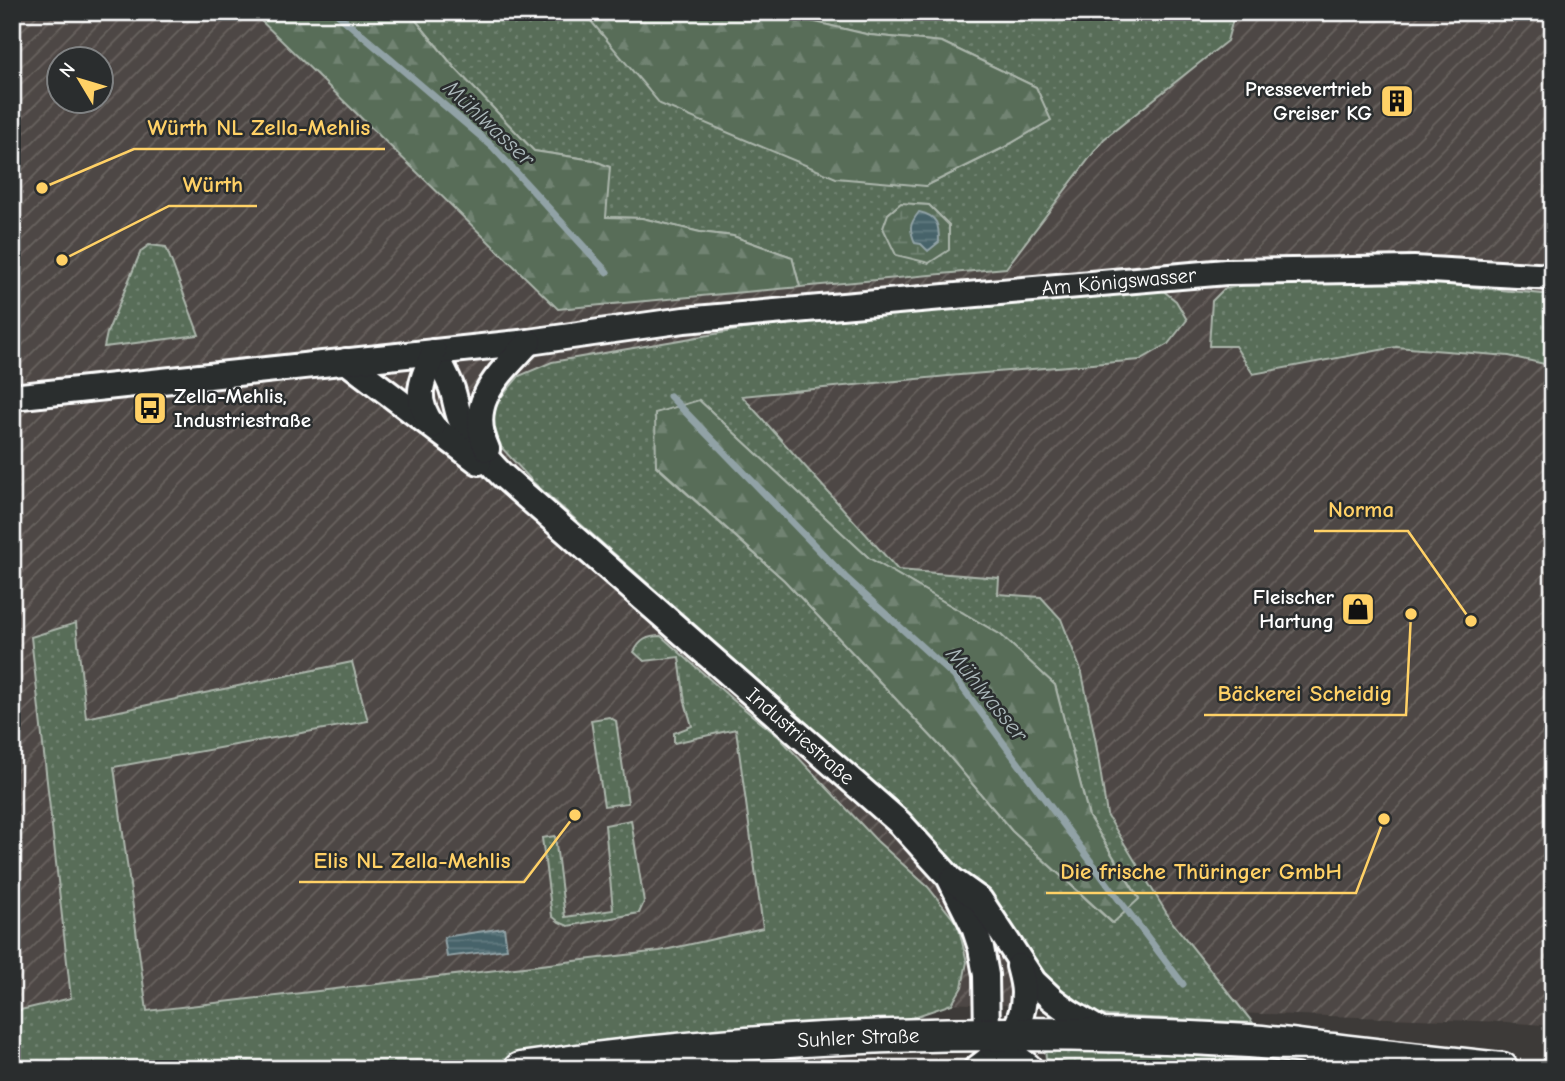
<svg xmlns="http://www.w3.org/2000/svg" width="1565" height="1081" font-family="'Comic Neue',sans-serif">
<defs>
<pattern id="industrial-furrows" width="10" height="10" patternUnits="userSpaceOnUse" patternTransform="scale(1.75)"><rect width="10" height="10" fill="#4e4744"/><path d="M-1 1l2-2M0 10L10 0M9 11l2-2" fill="none" stroke="#696360"/></pattern>
<pattern id="grass-dots" width="8" height="8" patternUnits="userSpaceOnUse" patternTransform="scale(1.75)"><rect width="8" height="8" fill="#586d59"/><path d="M2 2h.1M6 6h.1" fill="none" stroke="#718372" stroke-width="1.8" stroke-linecap="round"/></pattern>
<pattern id="forest-firs" width="22" height="20" patternUnits="userSpaceOnUse" patternTransform="scale(1.75)"><rect width="22" height="20" fill="#586d59"/><path d="M5 1l3.5 6h-7zM16 11l3.5 6h-7z" fill="#718372"/></pattern>
<pattern id="wetland-marsh" width="20" height="14" patternUnits="userSpaceOnUse" patternTransform="scale(1.75)"><rect width="20" height="14" fill="#586d59"/><path d="M1 5h8M5 5V1M11 12h8M15 12V8" fill="none" stroke="#718372"/></pattern>
<pattern id="water-rules" width="6" height="5" patternUnits="userSpaceOnUse" patternTransform="scale(1.75)"><rect width="6" height="5" fill="#47646a"/><path d="M0 2.5h6" fill="none" stroke="#637b80"/></pattern>
</defs>
<rect width="100%" height="100%" fill="#3d3a38"/>
<filter id="ink" filterUnits="userSpaceOnUse"><feTurbulence type="fractalNoise" baseFrequency=".0143" numOctaves="2"/><feDisplacementMap in="SourceGraphic" scale="14" xChannelSelector="R" yChannelSelector="G"/><feConvolveMatrix kernelMatrix="1 2 1 2 8 2 1 2 1" color-interpolation-filters="sRGB"/></filter>
<g filter="url(#ink)">
<!-- industrial -->
<path fill="url(#industrial-furrows)" fill-rule="evenodd" d="M12,12H252L559,309L1006,268L1104,139L1227,41L1235,12H1544L1553,20V1026L1506,1022L524,989L12,1058ZM60,60H102V102H60Z"/>
<!-- grass -->
<path fill="url(#grass-dots)" stroke="#acb6ac" stroke-width="2" fill-rule="evenodd" d="M409,12H578L591,21L926,186L1003,148L1050,120L1036,87L942,42L870,35L773,12H1235L1227,41L1104,139L1006,268L800,287L792,257L733,236L700,232L642,218L606,217L593,160L534,151L454,67ZM900,204L929,205L949,225L929,263L888,214Z
M149,245L166,247L199,335L104,347L107,333L141,251Z
M1400,280L1553,295V366L1509,356L1396,347L1253,374L1235,346H1209L1212,301L1224,289L1244,285Z
M1161,289L1176,301L1187,320L1168,344L1140,360L948,376L742,396L898,570L999,578L998,594L1041,597L1061,619L1082,673L1096,743L1107,815L1172,922L1253,1023L1108,1016L1075,1008L1040,985L995,911L906,811L533,482L501,447L492,420L498,401L519,376L552,362L767,325L1000,300ZM699,400L869,558L1001,635L1055,685L1089,817L1139,898L1112,923L1012,831L943,749L784,580L656,466Z
M76,623L86,718L352,662L368,721L114,767L147,1011L660,951L763,928L736,729L674,743V733L692,726L685,702L679,657L644,661L634,652C640,640 647,636 661,636L732,699L779,737L877,841L928,887L958,925L967,962L962,987L952,1004L899,1022L588,1048L447,1069H12V1012L71,998L31,637Z
M609,717L616,721L628,803L604,806L591,720Z
M631,820L644,902L639,913L568,926L559,922L552,916L542,838L555,836L565,917L613,910L605,825Z
M1045,1048C1145,1051 1243,1058 1342,1069H1230L1067,1063L1046,1059Z"/>
<!-- forest -->
<path fill="url(#forest-firs)" stroke="#acb6ac" stroke-width="2" d="M252,12H409L454,67L534,151L593,160L610,167L606,217L642,218L700,232L733,236L792,257L800,287L558,309Z
M578,12H773L870,35L942,42L1036,87L1051,120L1003,148L926,186L836,178L660,104L591,21Z
M699,400L869,558L1001,635L1055,685L1089,817L1139,899L1113,923L1012,831L943,749L784,580L656,465L655,413Z"/>
<!-- wetland -->
<path fill="url(#wetland-marsh)" stroke="#acb6ac" stroke-width="2" d="M901,203L929,205L949,225V250L929,263L896,255L883,228L888,214Z"/>
<!-- water -->
<path fill="url(#water-rules)" stroke="#91a2a6" stroke-width="2" d="M919,212C938,216 939,225 939,242L928,251L921,244L915,243C909,228 909,225 919,212Z
M504,928L507,949L447,957L444,937Z"/>
<g fill="none" stroke-linecap="round" stroke-linejoin="round">
<!-- stream -->
<path stroke="#91a2a6" stroke-width="7" d="M335,12L492,146L607,272
M670,396L845,577L954,676L1120,901L1183,984"/>
<!-- minor casing -->
<g stroke="#fff" stroke-width="30">
<g id="minor">
<path id="s1" d="M434,352C440,363 446,374 451,386C455,396 456,408 460,418C470,440 485,458 502,475L900,823L949,877L974,927L981,948L986,975L987,1033"/>
<path d="M346,361L479,462"/>
<path id="s2" d="M12,397L529,342L684,320L1226,272L1414,269L1553,277"/>
<path d="M433,426C412,398 422,381 434,352"/>
<path d="M487,449C465,402 500,374 529,342"/>
<path d="M952,880L980,900L1034,982L1052,999L1068,1011L1108,1035"/>
<path d="M976,1069C1003,1049 1024,1028 1024,993C1024,984 1021,974 1019,966"/>
</g>
</g>
<!-- major casing -->
<g stroke="#fff" stroke-width="37">
<g id="major">
<path d="M987,1033L1000,1050L1026,1069"/>
<path id="s3" d="M520,1069C761,1033 1006,1027 1249,1041C1277,1043 1305,1047 1333,1050C1389,1057 1446,1063 1502,1069"/>
</g>
</g>
<!-- minor -->
<use href="#minor" stroke="#2a2d2e" stroke-width="24"/>
<!-- major -->
<use href="#major" stroke="#2a2d2e" stroke-width="32"/>
</g>
</g>
<!-- icons -->
<defs>
<g id="building-square" transform="scale(1.75)"><rect x="-9" y="-9" width="18" height="18" rx="4" fill="#ffd166" stroke="#2a2d2e"/><path d="M-4-6H4V6H1V3H-1V6H-4ZM-2.5-4.3h1.7v1.8h-1.7ZM.8-4.3h1.7v1.8H.8ZM-2.5-1h1.7V.8h-1.7ZM.8-1h1.7V.8H.8Z" fill="#111"/></g>
<g id="bus-square" transform="scale(1.75)"><rect x="-9" y="-9" width="18" height="18" rx="4" fill="#ffd166" stroke="#2a2d2e"/><path d="M-5-6H5V4H4V6H2V4H-2V6H-4V4H-5ZM-3.5-4V0h7V-4ZM-3.5 1.2v1.5H-2V1.2ZM2 1.2v1.5H3.5V1.2Z" fill="#111"/></g>
<g id="shop-square" transform="scale(1.75)"><rect x="-9" y="-9" width="18" height="18" rx="4" fill="#ffd166" stroke="#2a2d2e"/><path d="M-5-2.5h2.3a2.7 3.5 0 0 1 5.4 0H5L5.5 6h-11ZM-1.5-2.5h3a1.5 2.3 0 0 0-3 0Z" fill="#111"/></g>
</defs>
<g fill-rule="evenodd">
<use href="#building-square" x="1397" y="101"/>
<use href="#bus-square" x="150" y="408"/>
<use href="#shop-square" x="1358" y="609"/>
</g>
<g text-anchor="middle" dominant-baseline="central" stroke-width="5" stroke-linejoin="round" paint-order="stroke">
<!-- poi labels -->
<g font-size="21" font-weight="bold" fill="#fff" stroke="#2a2d2e" text-anchor="end">
<text x="1372" y="89">Pressevertrieb<tspan x="1372" dy="24">Greiser KG</tspan></text>
<text x="174" y="396" text-anchor="start">Zella-Mehlis,<tspan x="174" dy="24">Industriestraße</tspan></text>
<text x="1334" y="597">Fleischer<tspan x="1334" dy="24">Hartung</tspan></text>
</g>
<!-- street labels -->
<g font-size="21" fill="#fff" stroke="#2a2d2e">
<text stroke="none"><textPath href="#s2" startOffset="1113">Am Königswasser</textPath></text>
<text stroke="none"><textPath href="#s1" startOffset="539">Industriestraße</textPath></text>
<text stroke="none"><textPath href="#s3" startOffset="340">Suhler Straße</textPath></text>
</g>
<!-- water labels -->
<g font-size="23" font-style="italic" fill="#acb9bc" stroke="#2a2d2e">
<text transform="translate(489 123) rotate(43)">Mühlwasser</text>
<text transform="translate(987 694) rotate(51)">Mühlwasser</text>
</g>
</g>
<!-- callouts -->
<path fill="none" stroke="#ffd166" stroke-width="2.5" d="M42 188L134 149H385M62 260L169 206H257M1471 621L1408 531H1314M1411 614L1406 715H1204M575 815L524 882H299M1384 819L1356 893H1046"/>
<g fill="#ffd166" stroke="#2a2d2e" stroke-width="2.5">
<circle cx="42" cy="188" r="7"/>
<circle cx="62" cy="260" r="7"/>
<circle cx="1471" cy="621" r="7"/>
<circle cx="1411" cy="614" r="7"/>
<circle cx="575" cy="815" r="7"/>
<circle cx="1384" cy="819" r="7"/>
</g>
<g font-size="23" text-anchor="middle" font-weight="bold" fill="#ffd166" stroke="#2a2d2e" stroke-width="5" stroke-linejoin="round" paint-order="stroke">
<text x="259" y="135">Würth NL Zella-Mehlis</text>
<text x="213" y="192">Würth</text>
<text x="1361" y="517">Norma</text>
<text x="1305" y="701">Bäckerei Scheidig</text>
<text x="412" y="868">Elis NL Zella-Mehlis</text>
<text x="1201" y="879">Die frische Thüringer GmbH</text>
</g>
<!-- margin -->
<rect width="1565" height="1081" fill="none" stroke="#2a2d2e" stroke-width="42"/>
<rect x="21" y="21" width="1523" height="1039" fill="none" stroke="#fff" stroke-width="2.5" filter="url(#ink)"/>
<!-- north arrow -->
<g transform="translate(80 80) rotate(308)"><circle r="33" fill="#2a2d2e" stroke="#7f8182" stroke-width="2"/>
<path d="M0-5L12 26L0 18L-12 26Z" fill="#ffd166"/>
<text y="-10" font-size="19" font-weight="bold" text-anchor="middle" fill="#ffffff">N</text>
</g>
</svg>
